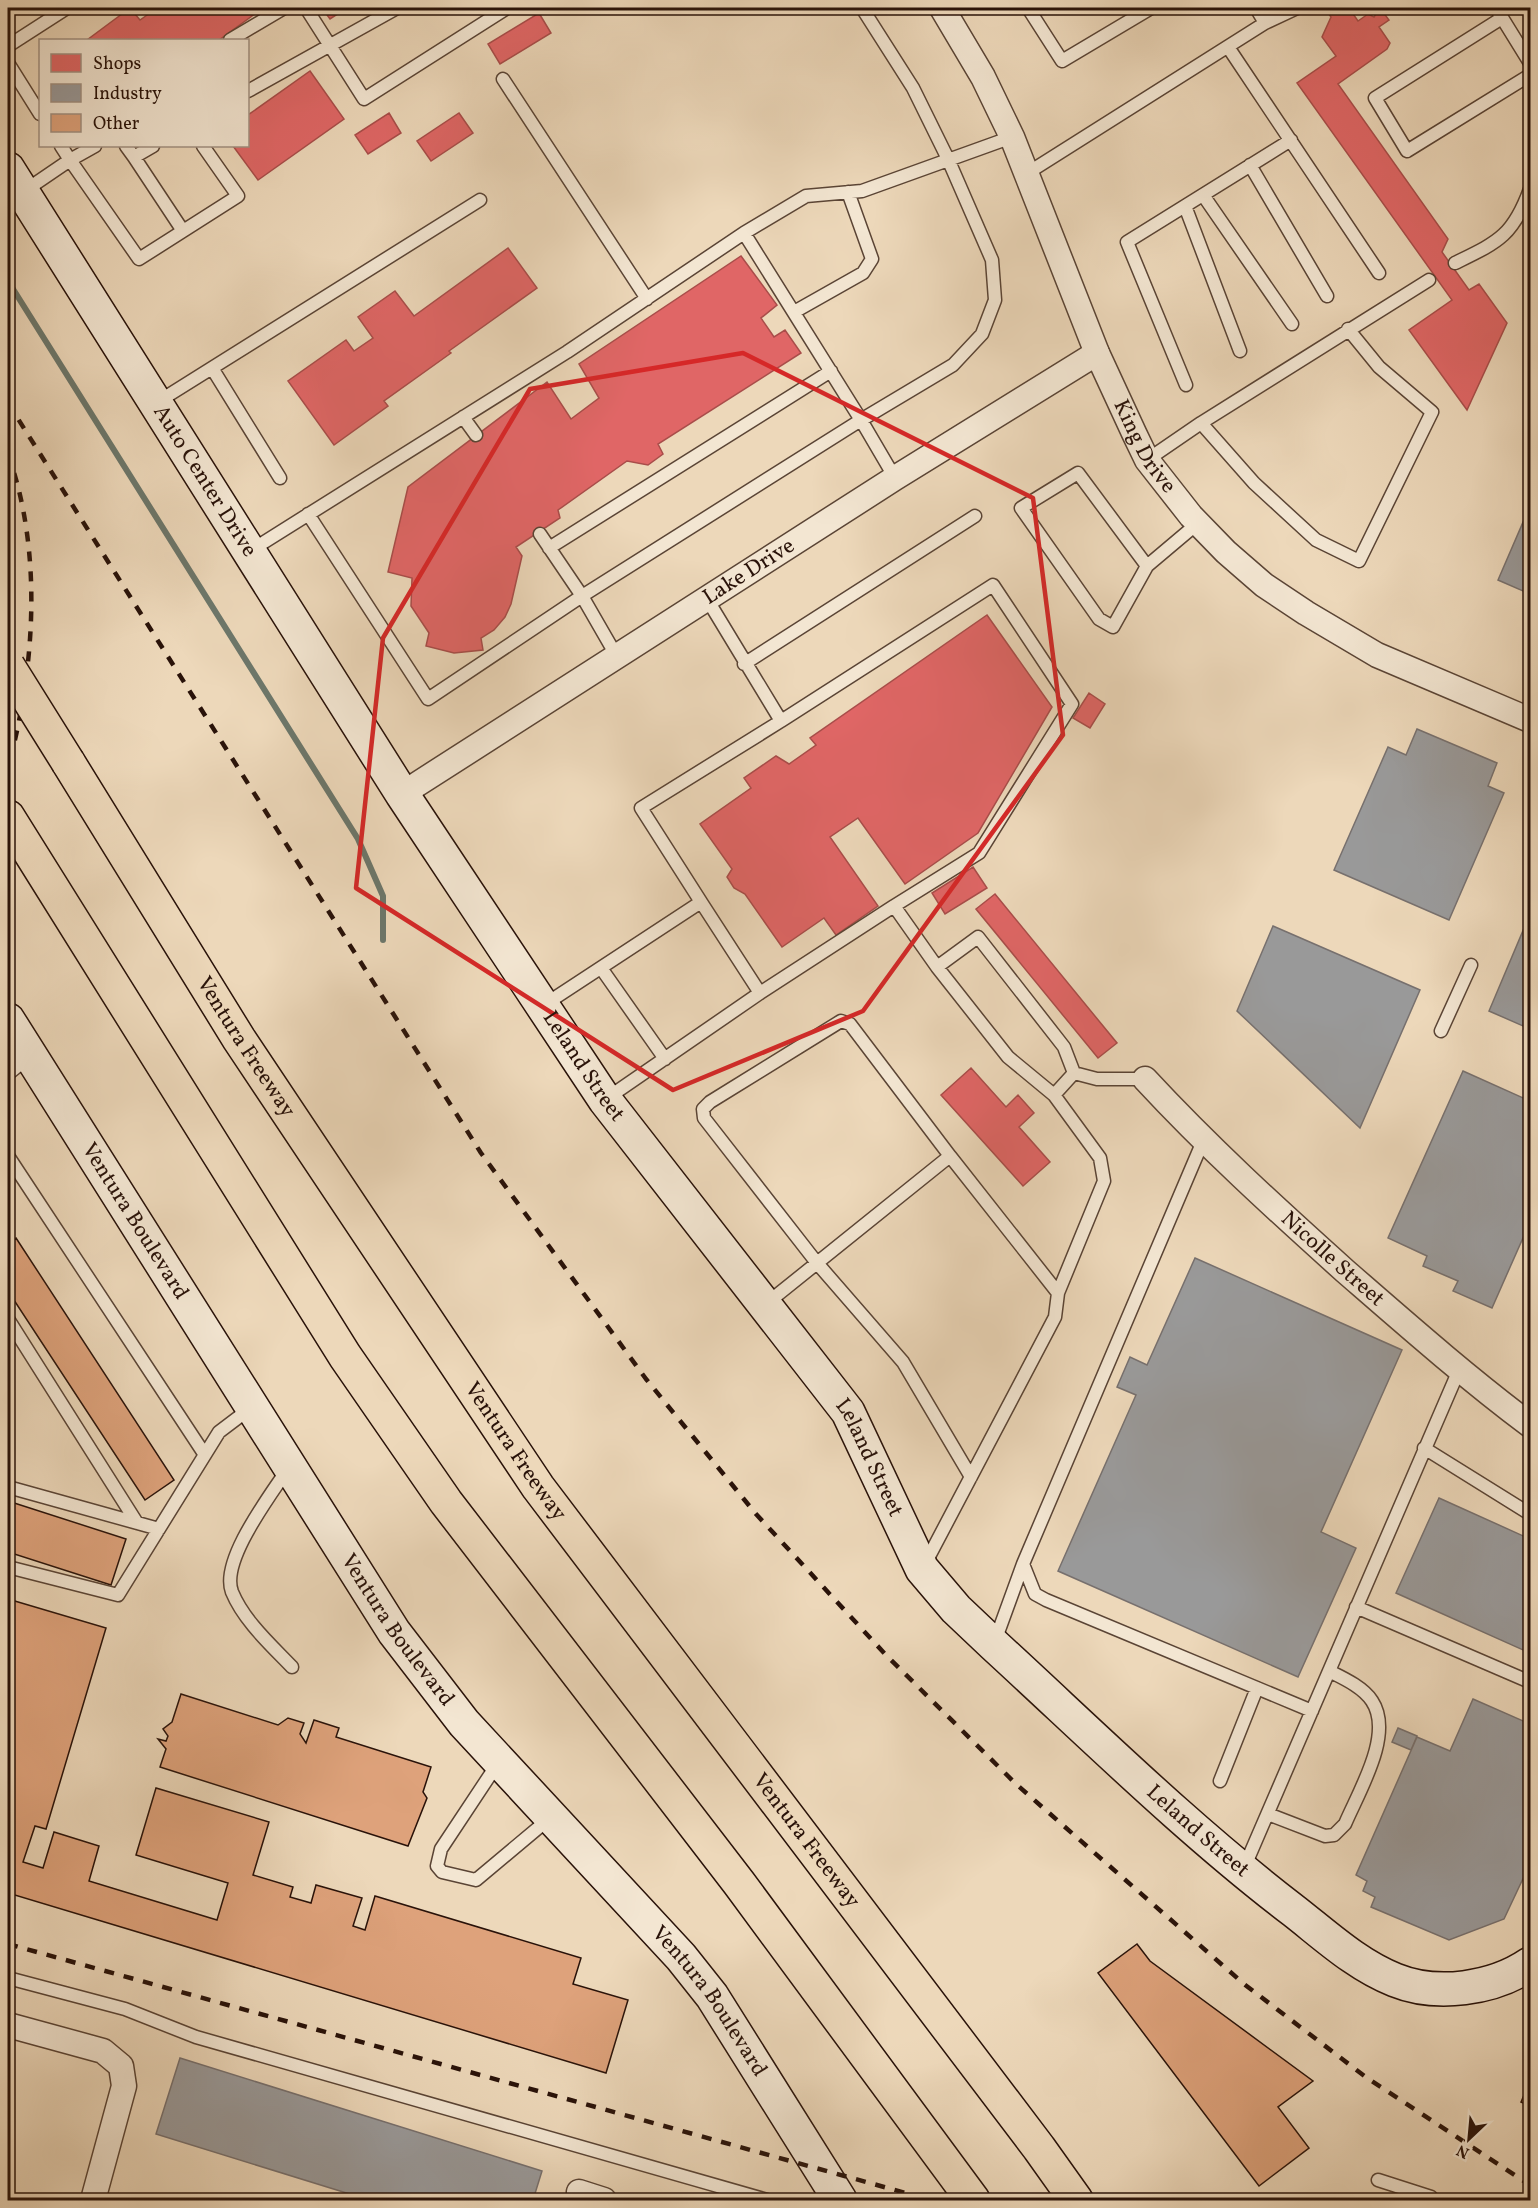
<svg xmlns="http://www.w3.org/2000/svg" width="1538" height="2208" font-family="Vollkorn,serif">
<rect width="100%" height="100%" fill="#edd8ba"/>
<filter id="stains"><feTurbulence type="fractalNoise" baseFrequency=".00333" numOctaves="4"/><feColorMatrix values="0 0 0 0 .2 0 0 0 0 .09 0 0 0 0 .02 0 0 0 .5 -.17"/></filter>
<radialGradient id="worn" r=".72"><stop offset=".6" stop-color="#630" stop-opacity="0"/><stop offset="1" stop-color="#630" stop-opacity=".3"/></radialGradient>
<!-- shops -->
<path fill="#e06666" stroke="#a94d4a" stroke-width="1.5" d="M130,8L140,20L157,8H263L219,40H87Z
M322,8H347L330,19Z
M1325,8H1349L1358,21L1368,14L1374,17L1380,8L1389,20L1379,27L1390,43L1387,49L1338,84L1448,239L1442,252L1469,290L1479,284L1507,323L1467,410L1409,330L1452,300L1297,83L1336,56L1322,37L1331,17Z
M539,13L551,33L500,64L488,44Z
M310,71L344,119L258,180L233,146H248V115Z
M389,113L401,133L368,154L355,135Z
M459,113L473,133L431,161L417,141Z
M508,248L537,288L449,351L451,353L384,401L388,406L334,445L288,381L346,340L354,351L373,338L358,317L395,291L414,316Z
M741,256L777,305L761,318L774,337L785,330L801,353L658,444L663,454L648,465L627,461L558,510L560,518L516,547L522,556L511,604L505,617L494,630L481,638L483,650L454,653L426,646L429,633L411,606L412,578L388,572L408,487L547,382L571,419L599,398L579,364Z
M987,615L1052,707L978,833L905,884L858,818L830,837L878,906L836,935L824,918L782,947L745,894L734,888L727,877L732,869L700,824L751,788L744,778L776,756L789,764L816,745L810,738Z
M1089,693L1105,704L1090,728L1073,718Z
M973,867L987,888L945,914L932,893Z
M995,894L1117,1043L1098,1058L976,909Z
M971,1068L1006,1107L1018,1095L1034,1113L1019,1127L1050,1162L1023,1186L941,1095Z"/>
<!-- industry -->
<path fill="#999" stroke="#77706e" stroke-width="1.5" d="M1530,506V594L1498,580Z
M1417,729L1497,763L1488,786L1504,793L1449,920L1334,870L1388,747L1406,755Z
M1530,914V1029L1489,1011Z
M1273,926L1420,990L1360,1128L1237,1011Z
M1463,1071L1530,1101V1222L1492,1308L1453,1291L1458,1281L1423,1266L1427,1256L1388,1238Z
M1195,1258L1402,1350L1321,1532L1356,1548L1298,1677L1058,1571L1136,1395L1117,1387L1130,1357L1147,1365Z
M1439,1498L1530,1539V1653L1396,1593Z
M1473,1699L1530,1724V1869L1528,1868L1504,1919L1449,1940L1371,1907L1375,1897L1363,1891L1367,1881L1356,1875L1417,1737L1450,1751Z
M1398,1728L1417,1736L1411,1750L1392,1742Z
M180,2058L542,2171L533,2200H369L156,2134Z"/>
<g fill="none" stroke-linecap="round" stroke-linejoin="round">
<!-- stream -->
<path stroke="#6c776b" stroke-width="6" d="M8,281L358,839L383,896V940"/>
</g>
<!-- building -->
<path fill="#dea27b" stroke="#291209" stroke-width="1.5" d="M16,1238L174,1480L145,1500L8,1291V1244Z
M8,1501L126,1539L111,1585L8,1552Z
M8,1599L106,1628L46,1829L35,1826L23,1862L43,1868L54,1832L99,1846L89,1881L217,1920L228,1883L136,1855L156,1788L269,1822L253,1875L293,1887L290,1897L311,1903L316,1885L362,1898L353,1926L365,1930L375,1896L581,1958L573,1984L628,2000L606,2073L8,1893Z
M181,1694L278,1725L288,1718L304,1723L300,1734L306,1743L314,1720L339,1728L336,1737L431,1767L423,1792L427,1798L408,1846L160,1767L166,1749L158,1739L166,1741L168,1736L163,1729L172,1722Z
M1137,1944L1150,1961L1313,2081L1278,2107L1309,2148L1259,2186L1098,1973Z
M1530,2081V2106L1521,2102Z"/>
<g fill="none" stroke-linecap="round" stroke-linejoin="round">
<!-- lane casing -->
<g stroke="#5a4435" stroke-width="15">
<path id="lane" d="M306,8L364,99L507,8
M862,8L913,88L948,159L992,260L995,300L982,334L953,365L861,420L895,478
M1028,8L1062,61L1151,8
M1496,8L1530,63
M1502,18L1375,98L1407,151L1530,75
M1265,23L1297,8
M230,40L284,8
M8,46L67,8
M1228,47L1379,273
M8,63L40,114
M503,79L647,299
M248,91L397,8
M95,146L70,160L139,259L238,196L203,146
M126,146L134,157L153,146
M134,157L183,231
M1250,165L1327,296
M1026,174L1265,23L1256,8
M23,192L70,160L61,146
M1203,195L1292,324
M1185,206L1240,351
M1455,263C1498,242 1513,236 1530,189
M794,312L863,273L872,259L848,192
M212,368L280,478
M1186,385L1127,242L1291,140
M156,403L480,200
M463,417L476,435
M1201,423L1429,280
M1147,460L1201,423L1254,483L1316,540L1359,561L1432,412L1379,367L1348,329
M308,514L428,699L582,596L540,534
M549,548L831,371
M250,551L567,352L744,233L806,196L862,191L1012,137
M1147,566L1078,473L1021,508L1099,619L1113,627L1147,566L1198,523
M616,655L582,596L861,420L744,233
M744,664L975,516
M781,721L993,585L1072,704L979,853L894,906
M701,902L641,808L781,721L707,599
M937,967L1008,1057L1054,1095
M601,968L665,1059
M760,993L894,906L937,967L978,937L1064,1047L1074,1073L1097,1079H1145
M544,1005L701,902L760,993L606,1099
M1441,1031L1471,965
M8,1074L29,1057
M1203,1141L1023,1564L1035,1594L1046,1600L1312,1711
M8,1156L205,1455
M950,1156L850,1024L841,1021L710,1102L703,1109L704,1118L817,1263L903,1362L971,1477
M1058,1293L1104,1181L1100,1158L1054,1095L1074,1073
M766,1304L950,1156L1058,1293L1055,1317L925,1564
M8,1319L137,1523
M1424,1448L1530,1514
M287,1470C270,1496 220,1561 232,1592C244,1621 271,1645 292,1667
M8,1487L159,1529
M8,1567L118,1595L219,1432L252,1407
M1356,1607L1530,1682
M995,1641L1023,1564
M498,1763L441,1849L437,1866L442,1872L476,1880L550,1818
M1220,1781L1257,1688
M1268,1814L1325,1836L1334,1835L1345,1824C1359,1791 1394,1734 1372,1701C1363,1687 1343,1678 1329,1671
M1244,1868L1459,1370
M8,1978L125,2009L196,2037L767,2200
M1378,2180L1431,2197L1434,2200"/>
</g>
<!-- street casing -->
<g stroke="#5a4435" stroke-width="27">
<g id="street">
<path id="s1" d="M942,8L983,77L1012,137L1097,353L1134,433L1147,460L1191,516L1226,552L1264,585L1306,613L1377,655L1530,720"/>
<path id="s2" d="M402,794L895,478L1097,353"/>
<path id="s3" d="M1145,1079C1208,1147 1276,1209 1345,1271C1406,1324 1466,1377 1530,1425"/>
<path d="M8,2025L103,2051L121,2066L124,2086L93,2200"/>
<path d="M579,2192L604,2200"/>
</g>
</g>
<!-- secondary casing -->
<g stroke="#291209" stroke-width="36">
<g id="secondary">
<path id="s4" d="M8,169L402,794L605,1100L848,1412L922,1569L956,1609L994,1645C1092,1735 1188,1830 1294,1911C1326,1936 1357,1965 1395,1980C1437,1997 1493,1989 1530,1964"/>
<path id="s5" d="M8,1020L394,1632L464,1723L681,1957L712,1996L840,2200"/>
</g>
</g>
<!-- highway casing -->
<g stroke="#291209" stroke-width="36">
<g id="highway">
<path id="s6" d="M68,762L239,1039L538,1487L1039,2148L1076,2200"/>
<path d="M8,817L345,1356L446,1502L739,1883L973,2200"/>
</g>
</g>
<!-- lane -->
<use href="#lane" stroke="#f3e6d2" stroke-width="12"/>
<!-- street -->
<use href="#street" stroke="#f3e6d2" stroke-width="24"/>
<!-- secondary -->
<use href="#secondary" stroke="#f3e6d2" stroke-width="33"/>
<!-- highway -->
<use href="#highway" stroke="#edd8ba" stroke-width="33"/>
<!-- rail -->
<path stroke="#291209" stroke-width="4.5" stroke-dasharray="10 10" stroke-linecap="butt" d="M8,403L481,1153L646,1379L756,1514L885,1654L1016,1784L1244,1984L1367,2078L1530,2185
M8,454C43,552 35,668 8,768
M8,1944L931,2200"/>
<!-- highway-bridge casing -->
<g stroke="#291209" stroke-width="36" stroke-linecap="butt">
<path id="highway-bridge" d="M8,666L68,762"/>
</g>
<!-- highway-bridge -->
<use href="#highway-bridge" stroke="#edd8ba" stroke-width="33"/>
</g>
<!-- marked area -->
<path fill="none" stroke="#d62828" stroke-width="4.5" stroke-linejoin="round" d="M743,353L1033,498L1063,735L863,1011L673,1090L356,888L383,638L530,389Z"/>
<g text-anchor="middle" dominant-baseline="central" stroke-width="6" stroke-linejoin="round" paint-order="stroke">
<!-- street labels -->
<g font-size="22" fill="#291209" stroke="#f3e6d2">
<text stroke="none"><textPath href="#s1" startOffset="484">King Drive</textPath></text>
<text stroke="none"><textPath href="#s4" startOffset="369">Auto Center Drive</textPath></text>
<text stroke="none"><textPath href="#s2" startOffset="412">Lake Drive</textPath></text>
<text stroke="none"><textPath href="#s6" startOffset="336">Ventura Freeway</textPath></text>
<text stroke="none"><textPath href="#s4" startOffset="1066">Leland Street</textPath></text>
<text stroke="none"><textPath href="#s5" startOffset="238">Ventura Boulevard</textPath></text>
<text stroke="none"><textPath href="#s3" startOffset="260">Nicolle Street</textPath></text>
<text stroke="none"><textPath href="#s6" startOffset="822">Ventura Freeway</textPath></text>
<text stroke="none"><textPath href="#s4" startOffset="1552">Leland Street</textPath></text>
<text stroke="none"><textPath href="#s5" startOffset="724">Ventura Boulevard</textPath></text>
<text stroke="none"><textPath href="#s4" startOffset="2056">Leland Street</textPath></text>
<text stroke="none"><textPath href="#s6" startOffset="1308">Ventura Freeway</textPath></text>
<text stroke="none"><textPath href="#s5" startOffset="1210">Ventura Boulevard</textPath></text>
</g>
</g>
<!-- margin -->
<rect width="1538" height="2208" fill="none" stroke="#edd8ba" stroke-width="30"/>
<rect x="9" y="9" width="1520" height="2190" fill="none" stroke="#291209" stroke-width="3"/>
<rect x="15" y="15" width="1508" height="2178" fill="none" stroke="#291209" stroke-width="1.5"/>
<!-- legend -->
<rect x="39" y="39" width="210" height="108" fill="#f3e6d2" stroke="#a29182" stroke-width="1.5"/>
<rect x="51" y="54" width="30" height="18" fill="#e06666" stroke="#a29182" stroke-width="1.5"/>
<text x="93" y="69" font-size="18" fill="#291209">Shops</text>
<rect x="51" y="84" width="30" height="18" fill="#999999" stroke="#a29182" stroke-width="1.5"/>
<text x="93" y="99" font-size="18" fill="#291209">Industry</text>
<rect x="51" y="114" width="30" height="18" fill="#dea27b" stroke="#a29182" stroke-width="1.5"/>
<text x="93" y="129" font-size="18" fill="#291209">Other</text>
<!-- north arrow -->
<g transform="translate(1469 2139) rotate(206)" stroke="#f3e6d2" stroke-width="4.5" paint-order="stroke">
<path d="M0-4.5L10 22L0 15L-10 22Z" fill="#291209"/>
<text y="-9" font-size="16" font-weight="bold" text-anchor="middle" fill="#291209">N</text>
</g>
<rect width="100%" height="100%" filter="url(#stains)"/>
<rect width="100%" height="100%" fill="url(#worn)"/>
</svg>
